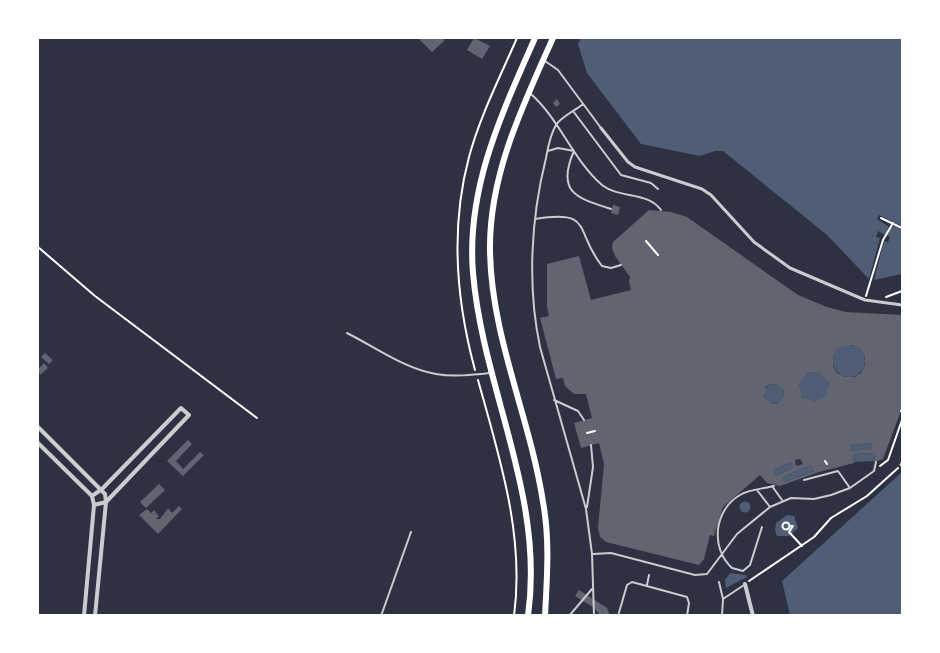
<svg xmlns="http://www.w3.org/2000/svg" width="940" height="653" font-family="Jost,sans-serif">
<rect width="100%" height="100%" fill="#2d3142"/>
<!-- water -->
<path fill="#4f5d75" d="M581,38H902V274L874,280L869,279L827,235L723,151H715L700,156L641,144L587,73L578,44Z
M833 361a16 16 0 1 1 32 0a16 16 0 1 1-32 0Z
M799 387a15 15 0 1 1 30 0a15 15 0 1 1-30 0Z
M764 394a10 10 0 1 1 20 0a10 10 0 1 1-20 0Z
M871,443L872,449L850,451V445Z
M875,453L874,461L854,462L853,454Z
M791,462L793,468L776,476L773,470Z
M811,465L814,471L785,482L782,477Z
M902,472V615H790L782,581Z
M739.5 507a5.5 5.5 0 1 1 11 0a5.5 5.5 0 1 1-11 0Z
M787,515L794,516L798,528L789,536H777L775,531L776,523Z
M730,573L746,575L747,577L726,588L725,580Z"/>
<!-- pier -->
<path fill="#2d3142" d="M879,215L902,226V230L895,226L891,228L887,235L890,237L888,242L884,241L874,280L869,279L880,238L876,237L878,231L885,235L889,227L877,219Z"/>
<!-- building -->
<path fill="#626471" fill-rule="evenodd" d="M418,38H442L445,40L432,52Z
M474,38L490,46L482,59L467,50Z
M557,99L560,104L556,107L553,103Z
M613,205L620,207L618,215L611,213Z
M649,210L671,212L687,217L798,295L827,307L846,312L902,315V408L883,459L874,462L875,453L853,454L854,463L819,472L780,486L767,483L760,475L723,507L714,536L710,535L704,559L699,565L606,542L600,537L598,528L604,464L599,443L581,448L574,423L592,418L586,394H574L565,386L563,378L556,379L540,318L549,316L547,307V264L579,256L591,300L631,290L629,282L630,277L615,256L612,248L613,242ZM853,345L860,349L865,357V365L861,373L854,377H845L837,373L833,366V357L837,350L844,346ZM814,372L820,373L829,383L826,396L815,402L802,397L799,384L807,373ZM771,384H776L784,391V396L777,404H772L764,397L766,387ZM871,443L872,449L850,451V445ZM800,459L803,464L796,466L795,460ZM791,462L793,468L776,476L773,470ZM811,465L814,471L785,482L782,477Z
M45,353L53,360L49,364L41,357Z
M44,363L48,368L40,375L38,369Z
M188,440L192,444L176,461L183,469L200,452L204,455L183,476L167,461Z
M159,484L165,490L146,508L140,502Z
M179,506L182,509L158,534L139,515L147,509L151,513L154,510L159,516L156,519H160L168,508L172,513Z
M579,590L607,608L610,616H601L593,607L575,596Z"/>
<g fill="none" stroke-linecap="round" stroke-linejoin="round">
<!-- path -->
<path stroke="#fff" stroke-width="2" d="M881,218L902,228
M646,241L658,255
M38,247L95,296L257,418
M866,296L883,240L893,223
M886,297L902,291
M475,370C456,300 450,228 469,157C480,116 500,77 517,38
M478,380C499,456 525,535 514,616
M901,411L902,412
M587,433L595,431
M825,461L827,464
M880,466L888,460L902,420
M782.5 526a3.5 3.5 0 1 1 7 0a3.5 3.5 0 1 1-7 0Z
M789,526H793L789,532L802,546
M749,581L814,537L831,518L867,496L898,468"/>
<!-- service -->
<path stroke="#caccd0" stroke-width="2" d="M545,61L558,70L601,128
M531,94C560,120 573,160 602,185C620,199 647,191 661,210
M583,104C575,111 562,116 556,125C550,135 548,147 546,158C531,218 527,285 540,347L586,509L592,554L594,616
M573,111L621,175L651,183L658,189
M548,151L558,148L574,151C556,192 576,198 611,209
M535,219C594,209 574,231 602,266L611,268L621,265
M347,333C375,347 405,369 436,374C454,377 472,375 490,373
M554,400L578,411L584,420
M804,480L838,471L850,488
M772,486L782,500
M757,490L770,507
M587,507L593,467L591,445
M762,527L750,565L743,571L732,568C710,548 714,510 740,495C749,489 763,489 774,486
M593,554L611,553L695,575L707,574L737,534L770,507L791,498L814,499L831,495L850,488L874,471L876,462
M719,582L723,599L722,616
M647,585L649,575
M723,599L744,585
M381,616L411,532
M569,616L592,589
M618,616L627,585L632,582L687,597L689,603L687,616"/>
<!-- pedestrian -->
<path stroke="#caccd0" stroke-width="3" d="M601,128L628,162L635,167L702,189L711,195L754,242L790,268L865,300L902,305
M901,465L902,463"/>
<!-- minor -->
<path stroke="#caccd0" stroke-width="4" d="M38,427L105,494L106,502L95,616
M38,443L92,496L94,505L84,616
M92,496L102,489L181,408L189,415L106,502L94,505
M745,584L753,616"/>
<!-- trunk -->
<path stroke="#fff" stroke-width="6" d="M528,616C545,495 483,390 473,273C466,188 502,113 535,38
M545,616C547,577 550,540 543,502C530,417 491,337 490,250C489,175 523,105 553,38"/>
</g>
<!-- border -->
<rect width="940" height="653" fill="none" stroke="#ffffff" stroke-width="78"/>
</svg>
